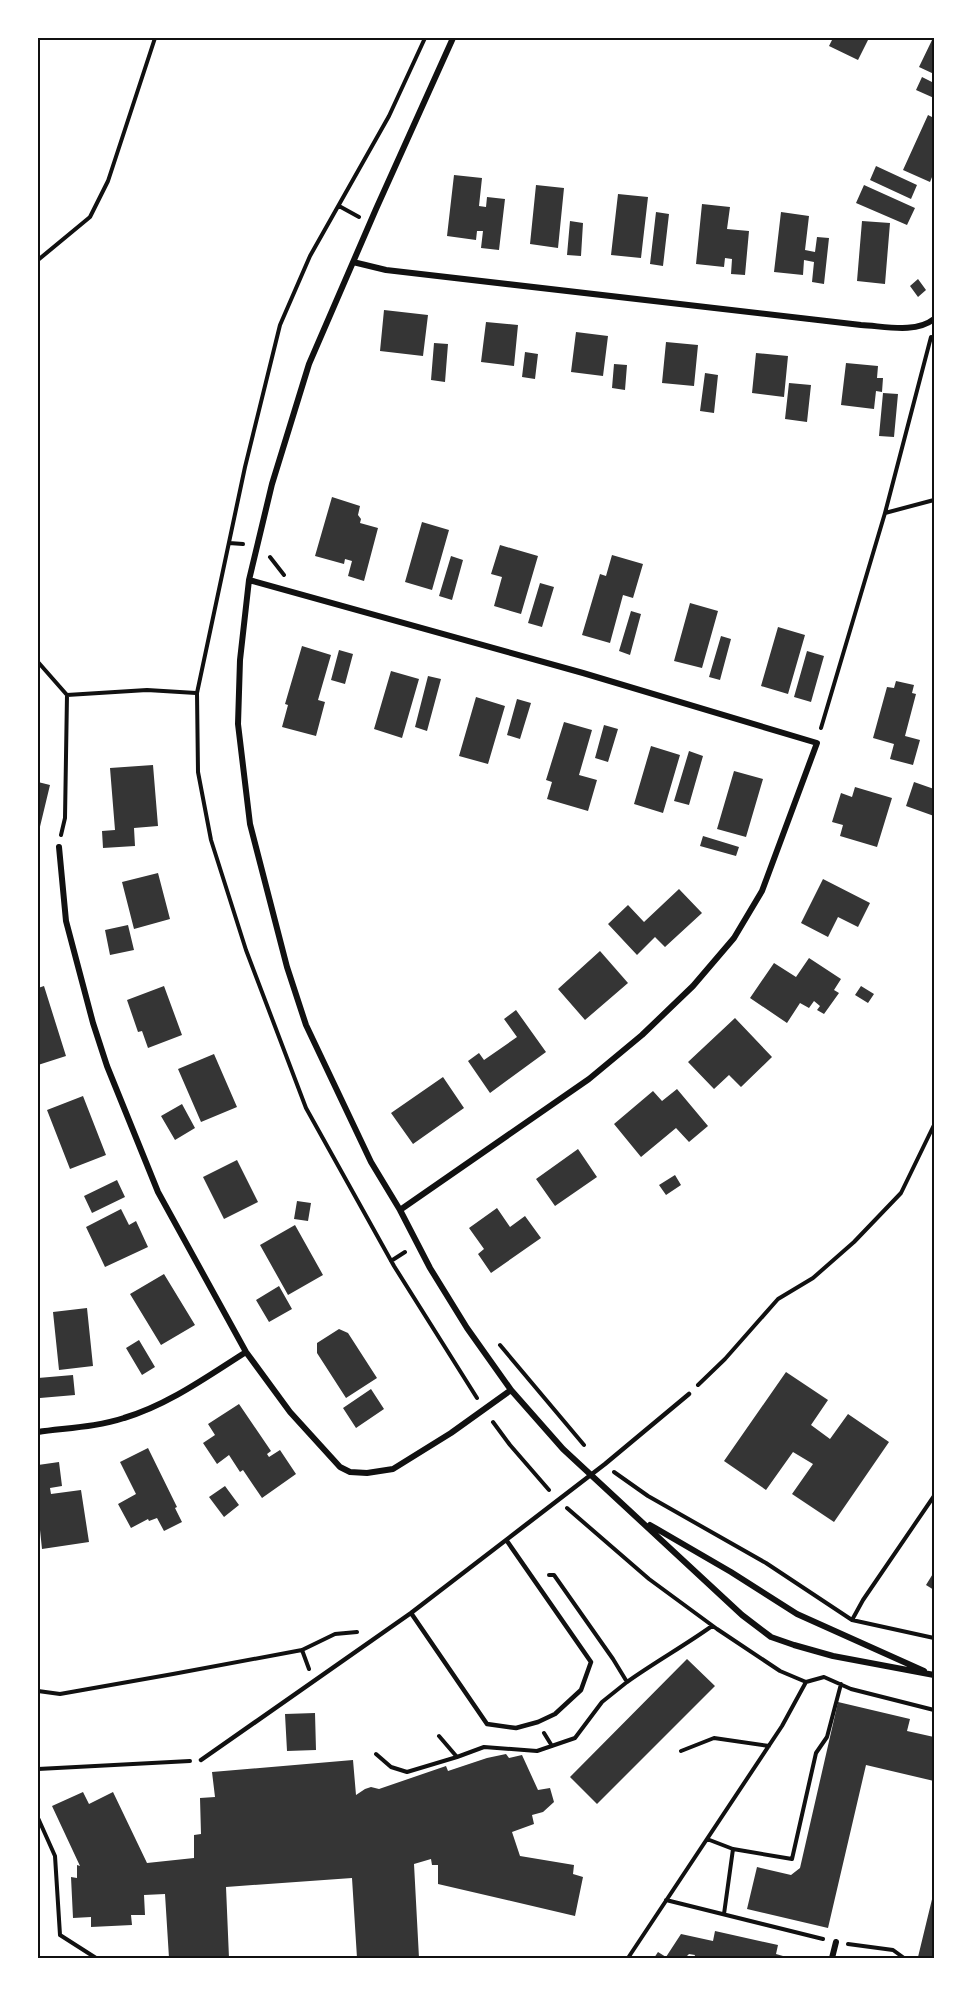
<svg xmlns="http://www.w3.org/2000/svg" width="972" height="1996" font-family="Roboto,sans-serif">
<rect width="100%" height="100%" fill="#fff"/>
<!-- building -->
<path fill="#353535" d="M833,38H869L858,60L829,46Z
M933,38H934V74L919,67Z
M922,77L934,83V98L916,90Z
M928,115L934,118V172L930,182L903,170Z
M876,166L917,185L911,199L870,180Z
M454,175L482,178L479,206L486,207L487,197L505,199L499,250L481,248L483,231H477L476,240L447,236Z
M536,185L564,188L558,248L530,244Z
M864,185L915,208L907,225L856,203Z
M618,194L648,197L641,258L611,255Z
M702,204L730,207L727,229L749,231L745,275L731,274L732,259L725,258L724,267L696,264Z
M656,212L669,214L663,266L650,264Z
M781,212L809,216L805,250L815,252L817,237L829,238L824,284L812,282L814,262L804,260L803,275L774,272Z
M570,221L583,223L581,256L567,255Z
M862,221L890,223L885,284L857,281Z
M918,279L926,290L918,297L910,286Z
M384,310L428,315L423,356L380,351Z
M486,322L518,325L514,366L481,362Z
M576,332L608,336L603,376L571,372Z
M666,342L698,345L694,386L662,383Z
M434,343L448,344L445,382L431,380Z
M525,352L538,354L535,379L522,377Z
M756,353L788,356L784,397L752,393Z
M846,363L878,366L877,378H883L882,392L876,391L874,409L841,405Z
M614,364L627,365L625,390L612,388Z
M705,373L718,375L714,413L700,411Z
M789,383L811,385L807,422L785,419Z
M883,393L898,394L894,437L879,436Z
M332,497L360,506L358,515L361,519L360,523L378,528L364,581L348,576L352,561L345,559L344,564L315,556Z
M422,522L449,530L432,590L405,582Z
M500,545L538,556L521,614L494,606L502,577L491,574Z
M612,555L643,564L633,598L623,595L610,643L582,635L600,574L606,576Z
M451,556L463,560L452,600L439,596Z
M540,583L554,587L542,627L528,623Z
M690,603L718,611L702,668L674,661Z
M631,611L641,614L630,655L619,651Z
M778,627L805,635L788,694L761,686Z
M721,636L731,639L720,680L709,677Z
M302,646L331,655L318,700L325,702L316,736L282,727L288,705L285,704Z
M339,650L353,654L345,684L331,680Z
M807,651L824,656L811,702L794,697Z
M391,671L419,679L402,738L374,729Z
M428,676L441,679L427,731L415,727Z
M896,681L914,685L912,693L916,694L905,736L920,740L913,765L890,759L894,744L873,738L887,687L894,688Z
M476,697L505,706L488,764L459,756Z
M517,699L531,703L520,739L507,735Z
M564,722L592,730L579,775L597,780L588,811L547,799L552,782L546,780Z
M604,725L618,729L608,762L595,758Z
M651,746L680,755L663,813L634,804Z
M689,751L703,756L689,805L674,801Z
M153,765L158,826L134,828L135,846L103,848L102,831L115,830L110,768Z
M734,771L763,779L746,837L717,829Z
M38,782L50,785L38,835Z
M914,782L934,789V816L906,806Z
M855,787L892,798L877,847L840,836L843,825L832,822L841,793L852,797Z
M703,836L739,847L736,856L700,846Z
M158,873L170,919L134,929L122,882Z
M823,879L870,903L858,927L838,917L828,937L801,923Z
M679,889L702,913L665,947L655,937L637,955L608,924L628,905L644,922Z
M128,925L134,950L110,955L105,930Z
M600,951L628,983L585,1020L558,989Z
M809,958L841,979L834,990L839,993L824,1014L817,1010L820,1006L814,1001L809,1008L800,1003L787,1023L750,998L774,963L796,977Z
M44,986L66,1056L38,1065V988Z
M164,986L182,1035L148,1048L142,1031L138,1032L127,1000Z
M861,986L874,994L868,1003L855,995Z
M516,1010L546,1052L490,1093L468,1061L479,1053L484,1060L517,1037L504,1019Z
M735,1018L772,1057L741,1087L729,1075L714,1089L688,1062Z
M214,1054L237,1107L201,1122L178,1069Z
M443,1077L464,1108L413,1144L391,1113Z
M677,1089L708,1126L689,1142L676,1128L641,1157L614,1124L653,1091L662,1101Z
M83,1096L106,1155L70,1169L47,1110Z
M182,1104L195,1128L175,1140L161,1116Z
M578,1149L597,1177L555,1206L536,1179Z
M237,1160L258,1202L224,1219L203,1177Z
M675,1175L681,1185L666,1195L659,1185Z
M117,1180L125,1197L92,1213L84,1196Z
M297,1201L311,1203L308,1221L294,1219Z
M497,1208L510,1227L525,1216L541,1238L491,1273L478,1254L484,1249L469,1228Z
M121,1209L129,1225L136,1221L148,1247L105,1267L86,1227Z
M295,1225L323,1275L288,1295L260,1245Z
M164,1274L195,1325L161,1345L130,1294Z
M279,1286L292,1309L269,1322L256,1300Z
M87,1308L93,1366L59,1370L53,1312Z
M339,1329L348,1333L377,1378L346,1398L317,1353V1343Z
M139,1340L155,1367L142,1375L126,1348Z
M786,1372L828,1400L811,1425L830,1439L848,1414L889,1442L834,1522L792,1494L813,1464L793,1452L766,1490L724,1461Z
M73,1375L75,1395L40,1398L38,1378Z
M371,1389L384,1409L356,1428L343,1408Z
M239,1404L271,1451L267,1454L269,1457L280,1450L296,1474L262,1498L243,1470L240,1472L229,1455L217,1464L203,1443L215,1435L208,1424Z
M148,1448L177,1507L175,1508L182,1522L164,1531L157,1518L149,1521L148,1519L131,1528L118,1504L136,1494L120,1462Z
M59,1462L62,1486L50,1488L51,1494L81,1490L89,1542L42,1549L40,1530H38V1465Z
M225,1486L239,1505L224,1517L209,1497Z
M934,1572V1590L926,1585Z
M687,1659L715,1686L597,1804L570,1777Z
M838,1702L910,1719L907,1731L934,1737V1781L866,1765L828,1928L747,1909L757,1867L791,1875L800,1868Z
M315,1713L316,1750L287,1751L285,1714Z
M506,1754L509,1758L522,1755L538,1790L550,1788L554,1802L543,1812L532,1815L534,1824L512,1832L520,1856L574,1865L573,1874L583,1877L575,1916L438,1884V1865H432L431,1859L414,1864L419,1958H357L352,1878L226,1887L229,1958H169L165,1894L144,1895L145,1915H131L132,1925L91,1927V1917L73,1918L71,1877L77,1878V1865L80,1866L52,1806L83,1792L89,1804L113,1792L147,1863L194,1858V1835L201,1834L200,1798L215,1797L212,1772L353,1760L356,1795L365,1789L371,1787L379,1789L446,1766L448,1771L487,1758Z
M934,1891V1958H919L918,1957Z
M715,1931L778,1945L776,1954L790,1958H694L695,1955L689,1954L685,1958H654L658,1952L666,1957L681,1934L713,1941Z"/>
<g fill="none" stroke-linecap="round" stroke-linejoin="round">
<!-- path -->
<path stroke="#111" stroke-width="4" d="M425,38L389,116L310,256L280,325L245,467L197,693L198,772L211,840L246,950L306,1108L394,1266L477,1398
M339,206L359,217
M38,260L90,217L108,181L155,38
M885,513L934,500
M229,543L243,544
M270,557L284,575
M38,662L67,695L147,690L196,693
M821,728L885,513L931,337
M61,835L65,818L67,695
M391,1261L405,1252
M500,1345L584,1445
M698,1385L725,1359L778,1299L813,1278L854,1242L901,1193L934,1125
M493,1422L510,1445L549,1490
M614,1472L648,1496L766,1563L852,1620L934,1638
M567,1508L649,1579L717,1629L780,1671L806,1682L824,1677L851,1689L934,1710
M852,1620L863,1600L934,1496
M302,1650L309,1669
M627,1682C655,1662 684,1646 712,1626
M38,1691L60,1694L173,1674L302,1650L335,1634L357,1632
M544,1733L552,1746
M439,1736L457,1757
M681,1751L714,1738L769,1746
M376,1754L391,1767L407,1772L457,1757L484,1747L537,1751L575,1738L602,1702L627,1682L613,1659L554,1575H549
M38,1769L190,1761
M38,1818L55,1856L60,1935L96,1958
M707,1839L733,1849L792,1859L816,1753L827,1737L841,1684
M666,1900L823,1939
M724,1914L733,1849
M848,1944L893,1950L904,1958
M628,1958L782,1726L806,1682"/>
<!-- service -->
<path stroke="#111" stroke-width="4.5" d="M411,1613L487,1724L516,1728L538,1722L555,1714L581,1690L591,1662L507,1541
M201,1760L411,1613L605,1464L689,1394"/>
<!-- minor -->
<path stroke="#111" stroke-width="6" d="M453,38L376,209L309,364L272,484L249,580L240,660L238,724L250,824L287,967L306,1025L371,1162L400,1210L430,1268L467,1328L511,1390L563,1449L742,1615L771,1637L794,1645L833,1656L934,1675
M353,262L386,270L861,325C884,326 915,334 934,319
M249,580L583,673L817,743L762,891L734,938L693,986L642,1035L589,1079L400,1210
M59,847L66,921L93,1023L107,1066L158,1192L246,1352L290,1412L340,1467L350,1472L367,1473L393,1469L451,1433L511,1390
M38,1432C66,1428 97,1427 124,1418C168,1405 208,1376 246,1352
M650,1525L731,1572L797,1614L924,1671
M832,1958L836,1942"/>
</g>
<!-- border -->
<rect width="972" height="1996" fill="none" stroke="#ffffff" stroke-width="78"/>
<rect x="39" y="39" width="894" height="1918" fill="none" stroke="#111" stroke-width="2"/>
</svg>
